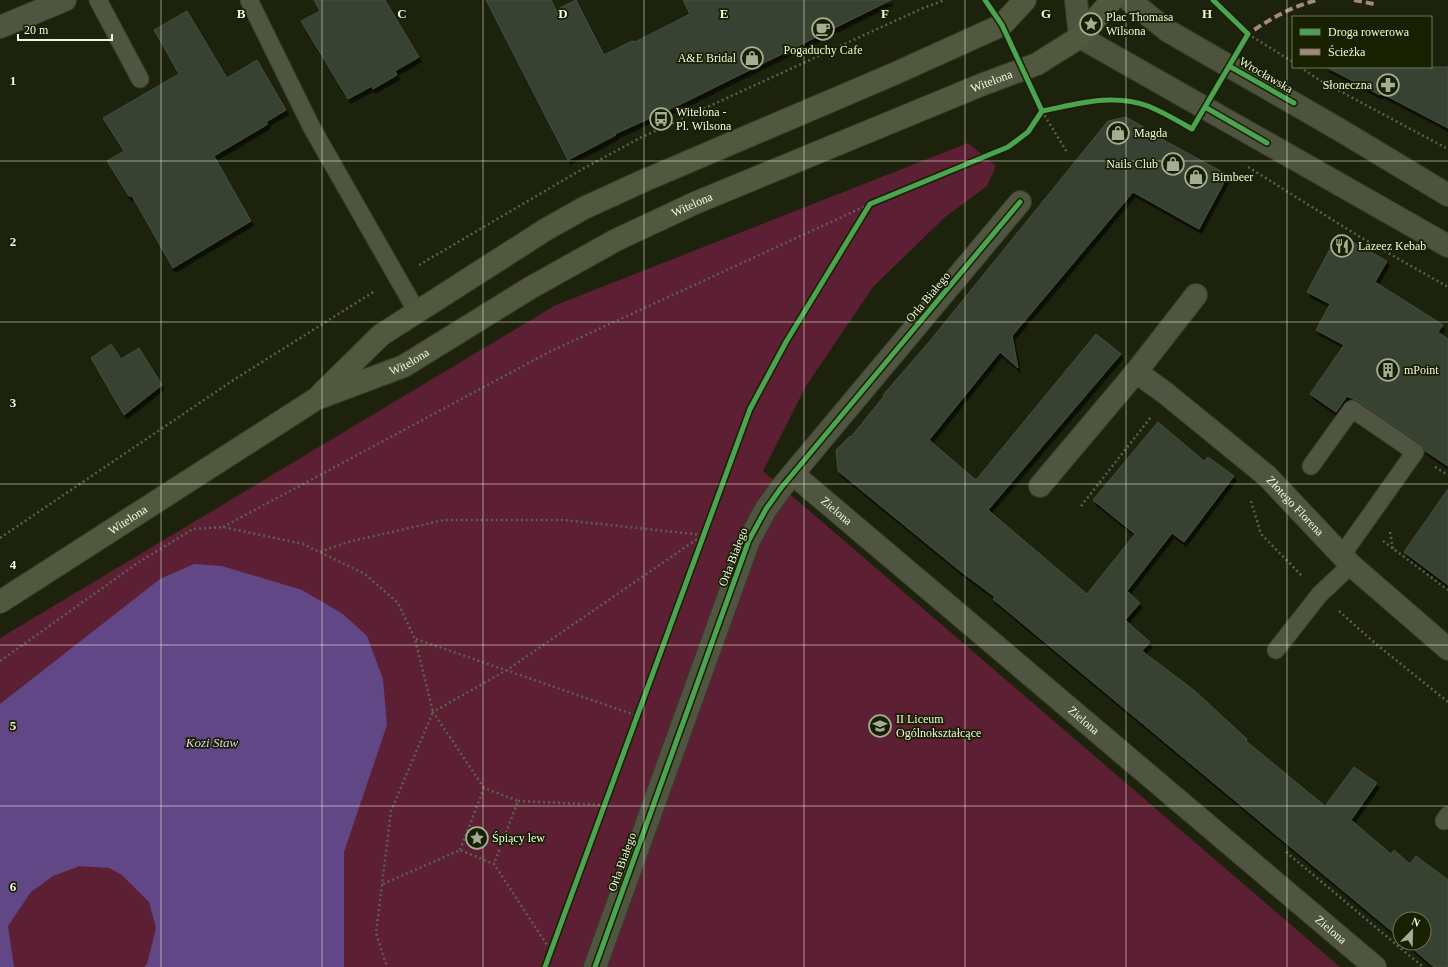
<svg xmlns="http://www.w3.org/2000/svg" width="1448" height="967" font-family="Georgia,serif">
<defs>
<filter id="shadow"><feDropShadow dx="2.5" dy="4.5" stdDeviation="0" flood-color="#0009"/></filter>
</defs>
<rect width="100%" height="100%" fill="#1c220c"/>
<!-- green -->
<path fill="#5d1f33" d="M968,143L996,166L987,186L944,218L873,287L806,386L763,471L1340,967H0V638L556,305Z"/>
<!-- water -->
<path fill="#614785" d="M194,564L222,566L302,590L343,614L367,636L383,679L387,725L344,852V967H144L147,964L156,928L149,902L122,875L109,868L80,866L53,876L31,892L8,926L14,967H0V704L160,579Z"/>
<!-- building -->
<path fill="#394232" stroke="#464e3e" filter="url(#shadow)" d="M314,0H385L419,57L395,71L397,75L373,89L372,86L348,99L301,21L320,11Z
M486,0H551L556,10L576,0L604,55L632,41L635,42L690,14L683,0H891L681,104L615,134L616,135L568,160Z
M187,11L227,78L257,60L286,110L266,122L268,124L214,156L251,221L173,268L132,196H129L107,161L124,151L103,118L179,74L154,30Z
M1326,67H1448V128L1381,93L1380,95Z
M1126,117L1145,128V130L1228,175L1199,229L1133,192L1012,336L1018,368L1000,352L929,440L976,480L1096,334L1121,354L988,510L1087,594L1135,534L1093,500L1158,422L1204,461L1208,457L1234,476L1184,542L1172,533L1127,591L1140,603L1125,620L1150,642L1142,651L1195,691L1247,739L1246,741L1325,806L1354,767L1377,783L1351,820L1391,854L1394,850L1410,864L1416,856L1448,880V967H1434L1406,943H1424V919H1400V938L993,599L995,597L959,570L838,471L836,450L850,436L851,437L884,396L883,395L929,342L1108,121Z
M1338,234L1387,261L1375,282L1443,325L1438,332L1448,339V466L1424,450L1421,444L1358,401L1347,396L1336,412L1310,394L1344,345L1316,330L1330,304L1307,292Z
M111,344L121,359L139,348L162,385L124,415L91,358Z
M1448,489V585L1404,552Z"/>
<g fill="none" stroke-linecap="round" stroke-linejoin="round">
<!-- lane casing -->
<g stroke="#393e2c" stroke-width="19">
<path id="lane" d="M98,0L140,79
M249,0L312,128L417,312
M1311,466L1352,409L1415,452L1342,555
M1276,650L1320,594L1351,565
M1444,821L1448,815"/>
</g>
<!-- street casing -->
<g stroke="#393e2c" stroke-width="24">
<g id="street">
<path d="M0,27L65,0"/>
<path id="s1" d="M1196,295L1136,372L1164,392L1267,476L1351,565L1448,649"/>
<path id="s2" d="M793,474L1375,967"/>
<path d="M1040,486L1136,372"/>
<path d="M595,967L749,540L766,509L781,488L1020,202"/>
</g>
</g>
<!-- secondary casing -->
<g stroke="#393e2c" stroke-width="24">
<path id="secondary" d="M1076,0L1080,37L1448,246
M1129,0L1168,31L1340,130L1448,195"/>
</g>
<!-- primary casing -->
<g stroke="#393e2c" stroke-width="24">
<g id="primary">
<path d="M321,394L381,335L545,230L584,208L643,181L896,73L1002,25L1025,0"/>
<path id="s3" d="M0,602L316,399L404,366L530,288L616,240L695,203L981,85L1037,64L1080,37L1112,0"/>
</g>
</g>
<!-- path -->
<path stroke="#5c604f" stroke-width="2.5" stroke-dasharray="2 3" stroke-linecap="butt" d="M1248,34L1293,62
M1300,67L1321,81L1448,149
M1042,111L1068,154
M1248,167L1360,237L1448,287
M419,265L579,171L640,138L923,8L945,0
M1435,467L1448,475
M1251,501L1261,534L1302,576
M1081,506L1151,417
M223,527L551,351L870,204
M1390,532L1393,549
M0,538L235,379L375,291
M1383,541L1448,590
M320,552L348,542L444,520H563L703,535
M1339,611L1376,644L1448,702
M416,639L638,716
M0,661L139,562L193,529L223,527L303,544L365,574L398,603L415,639L433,712L391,811L376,933L387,967
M484,788L433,712L507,670L703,535
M518,801L605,805
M460,850L484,788L518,801L494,864
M1286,852L1423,967
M383,884L460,850L494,864L551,951"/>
<!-- lane -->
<use href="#lane" stroke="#4f5540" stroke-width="17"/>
<!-- street -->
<use href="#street" stroke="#4f5540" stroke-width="22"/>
<!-- secondary -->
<use href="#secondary" stroke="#4d533c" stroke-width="22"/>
<!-- primary -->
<use href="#primary" stroke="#52583d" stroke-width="22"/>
<!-- quiet -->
<path stroke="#a5887d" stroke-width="4" stroke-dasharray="8 4" stroke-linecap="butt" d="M1354,0L1374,4
M1246,38L1248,34C1270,19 1292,6 1318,0"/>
<!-- cycleway casing -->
<g stroke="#182000" stroke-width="8">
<path id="cycleway" d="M985,0L1002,25L1042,111
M1229,66L1294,103
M1205,107L1267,143
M545,967L750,409L786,342L870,204L1008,147L1028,132L1042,111C1078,104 1112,93 1148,106C1163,112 1178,121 1192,129L1248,34L1213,0
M595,967L749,540L766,509L781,488L1020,202"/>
</g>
<!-- cycleway -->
<use href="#cycleway" stroke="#4ca352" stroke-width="5"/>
</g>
<!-- grid -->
<path fill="none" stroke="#f1f8e2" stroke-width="1" stroke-opacity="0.55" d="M161,0V967M322,0V967M483,0V967M644,0V967M804,0V967M965,0V967M1126,0V967M1287,0V967M0,161H1448M0,322H1448M0,484H1448M0,645H1448M0,806H1448"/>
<!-- icons -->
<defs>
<g id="sight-ring" transform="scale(1.15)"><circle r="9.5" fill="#182000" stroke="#a6ad97" stroke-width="1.5"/><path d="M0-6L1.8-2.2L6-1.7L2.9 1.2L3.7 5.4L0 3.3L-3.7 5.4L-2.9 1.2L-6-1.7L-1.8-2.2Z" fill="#a6ad97"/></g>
<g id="cafe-ring" transform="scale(1.15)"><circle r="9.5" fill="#182000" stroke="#a6ad97" stroke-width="1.5"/><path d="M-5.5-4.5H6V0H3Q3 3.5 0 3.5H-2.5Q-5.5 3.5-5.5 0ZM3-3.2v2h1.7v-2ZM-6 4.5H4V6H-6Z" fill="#a6ad97"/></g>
<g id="shop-ring" transform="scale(1.15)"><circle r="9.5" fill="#182000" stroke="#a6ad97" stroke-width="1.5"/><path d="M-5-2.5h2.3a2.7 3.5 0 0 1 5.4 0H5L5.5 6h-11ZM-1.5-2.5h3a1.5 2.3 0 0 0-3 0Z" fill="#a6ad97"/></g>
<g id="pharmacy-ring" transform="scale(1.15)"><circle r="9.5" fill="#182000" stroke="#a6ad97" stroke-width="1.5"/><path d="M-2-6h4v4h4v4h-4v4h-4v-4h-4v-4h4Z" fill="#a6ad97"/></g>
<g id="bus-ring" transform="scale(1.15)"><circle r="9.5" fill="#182000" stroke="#a6ad97" stroke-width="1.5"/><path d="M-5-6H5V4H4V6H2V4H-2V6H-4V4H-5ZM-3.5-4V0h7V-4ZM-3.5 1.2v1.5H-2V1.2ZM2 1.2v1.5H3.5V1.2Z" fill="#a6ad97"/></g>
<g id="restaurant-ring" transform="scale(1.15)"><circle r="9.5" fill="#182000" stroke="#a6ad97" stroke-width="1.5"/><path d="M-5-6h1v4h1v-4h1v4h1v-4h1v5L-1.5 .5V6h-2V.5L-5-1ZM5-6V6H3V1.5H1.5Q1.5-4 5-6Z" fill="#a6ad97"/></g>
<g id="building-ring" transform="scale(1.15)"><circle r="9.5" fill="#182000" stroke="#a6ad97" stroke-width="1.5"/><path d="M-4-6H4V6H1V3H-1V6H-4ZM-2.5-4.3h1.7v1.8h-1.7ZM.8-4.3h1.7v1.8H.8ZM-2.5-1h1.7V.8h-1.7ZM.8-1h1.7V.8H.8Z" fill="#a6ad97"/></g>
<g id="school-ring" transform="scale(1.15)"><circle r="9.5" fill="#182000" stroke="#a6ad97" stroke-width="1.5"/><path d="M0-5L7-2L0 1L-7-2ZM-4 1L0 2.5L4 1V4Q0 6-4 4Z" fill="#a6ad97"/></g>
</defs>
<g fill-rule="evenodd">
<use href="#sight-ring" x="1091" y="24"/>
<use href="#cafe-ring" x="823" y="29"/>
<use href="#shop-ring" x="752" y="58"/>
<use href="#pharmacy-ring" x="1388" y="85"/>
<use href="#bus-ring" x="661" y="119"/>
<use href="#shop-ring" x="1118" y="133"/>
<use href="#shop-ring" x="1173" y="164"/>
<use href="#shop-ring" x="1196" y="177"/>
<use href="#restaurant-ring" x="1342" y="246"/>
<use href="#building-ring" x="1388" y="370"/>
<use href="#school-ring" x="880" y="726"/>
<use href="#sight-ring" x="477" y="838"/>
</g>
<g text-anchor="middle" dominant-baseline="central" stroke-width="3.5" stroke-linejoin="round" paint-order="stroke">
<!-- poi labels -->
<g font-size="12" fill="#f1f8e2" stroke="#182000" text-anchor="start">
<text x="1106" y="17">Plac Thomasa<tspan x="1106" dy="14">Wilsona</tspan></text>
<text x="823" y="50" text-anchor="middle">Pogaduchy Cafe</text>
<text x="736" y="58" text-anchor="end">A&amp;E Bridal</text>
<text x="1372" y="85" text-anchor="end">Słoneczna</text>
<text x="676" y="112">Witelona -<tspan x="676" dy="14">Pl. Wilsona</tspan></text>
<text x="1134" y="133">Magda</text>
<text x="1158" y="164" text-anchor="end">Nails Club</text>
<text x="1212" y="177">Bimbeer</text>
<text x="1358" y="246">Lazeez Kebab</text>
<text x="1404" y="370">mPoint</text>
<text x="896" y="719">II Liceum<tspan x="896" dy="14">Ogólnokształcące</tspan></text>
<text x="492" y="838">Śpiący lew</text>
</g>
<!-- street labels -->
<g font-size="12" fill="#f1f8e2" stroke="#182000">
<text transform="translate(1266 75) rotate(30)">Wrocławska</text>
<text stroke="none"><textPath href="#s3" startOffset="1124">Witelona</textPath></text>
<text stroke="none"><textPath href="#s3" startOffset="800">Witelona</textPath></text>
<text transform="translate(928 297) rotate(-50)">Orła Białego</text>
<text stroke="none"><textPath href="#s3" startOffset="476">Witelona</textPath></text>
<text stroke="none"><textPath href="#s1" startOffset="306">Złotego Florena</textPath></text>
<text stroke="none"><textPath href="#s2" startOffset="57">Zielona</textPath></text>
<text stroke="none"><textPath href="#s3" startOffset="152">Witelona</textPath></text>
<text transform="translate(733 557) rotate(-69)">Orła Białego</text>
<text stroke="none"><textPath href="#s2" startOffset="381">Zielona</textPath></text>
<text transform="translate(622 862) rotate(-70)">Orła Białego</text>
<text stroke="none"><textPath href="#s2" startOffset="705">Zielona</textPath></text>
</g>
<!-- water labels -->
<g font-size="13" font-style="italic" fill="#ddcff7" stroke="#182000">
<text x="212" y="742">Kozi Staw</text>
</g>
</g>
<g font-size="13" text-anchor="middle" font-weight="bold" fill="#f1f8e2" stroke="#182000" stroke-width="3.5" stroke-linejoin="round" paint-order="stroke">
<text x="241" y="18">B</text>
<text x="402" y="18">C</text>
<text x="563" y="18">D</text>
<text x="724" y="18">E</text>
<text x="885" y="18">F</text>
<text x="1046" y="18">G</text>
<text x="1207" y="18">H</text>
<text x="13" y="85">1</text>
<text x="13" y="246">2</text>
<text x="13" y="407">3</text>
<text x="13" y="569">4</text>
<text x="13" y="730">5</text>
<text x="13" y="891">6</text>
</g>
<!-- legend -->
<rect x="1292" y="16" width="140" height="52" fill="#182000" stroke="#6f765a"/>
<rect x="1300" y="29" width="20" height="6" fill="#4ca352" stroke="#6f765a"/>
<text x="1328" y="36" font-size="12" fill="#f1f8e2">Droga rowerowa</text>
<rect x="1300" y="49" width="20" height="6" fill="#a5887d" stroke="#6f765a"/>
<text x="1328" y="56" font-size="12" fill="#f1f8e2">Ścieżka</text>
<!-- north arrow -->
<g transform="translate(1412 931) rotate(23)"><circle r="19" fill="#182000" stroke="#6f765a"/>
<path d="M0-3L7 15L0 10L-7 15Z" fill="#a6ad97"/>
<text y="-6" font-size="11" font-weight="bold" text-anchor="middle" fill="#f1f8e2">N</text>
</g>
<!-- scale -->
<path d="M18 34v6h94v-6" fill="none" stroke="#f1f8e2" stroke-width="2"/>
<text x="24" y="34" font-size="12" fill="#f1f8e2" stroke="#182000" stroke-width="3" paint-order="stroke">20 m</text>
</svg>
